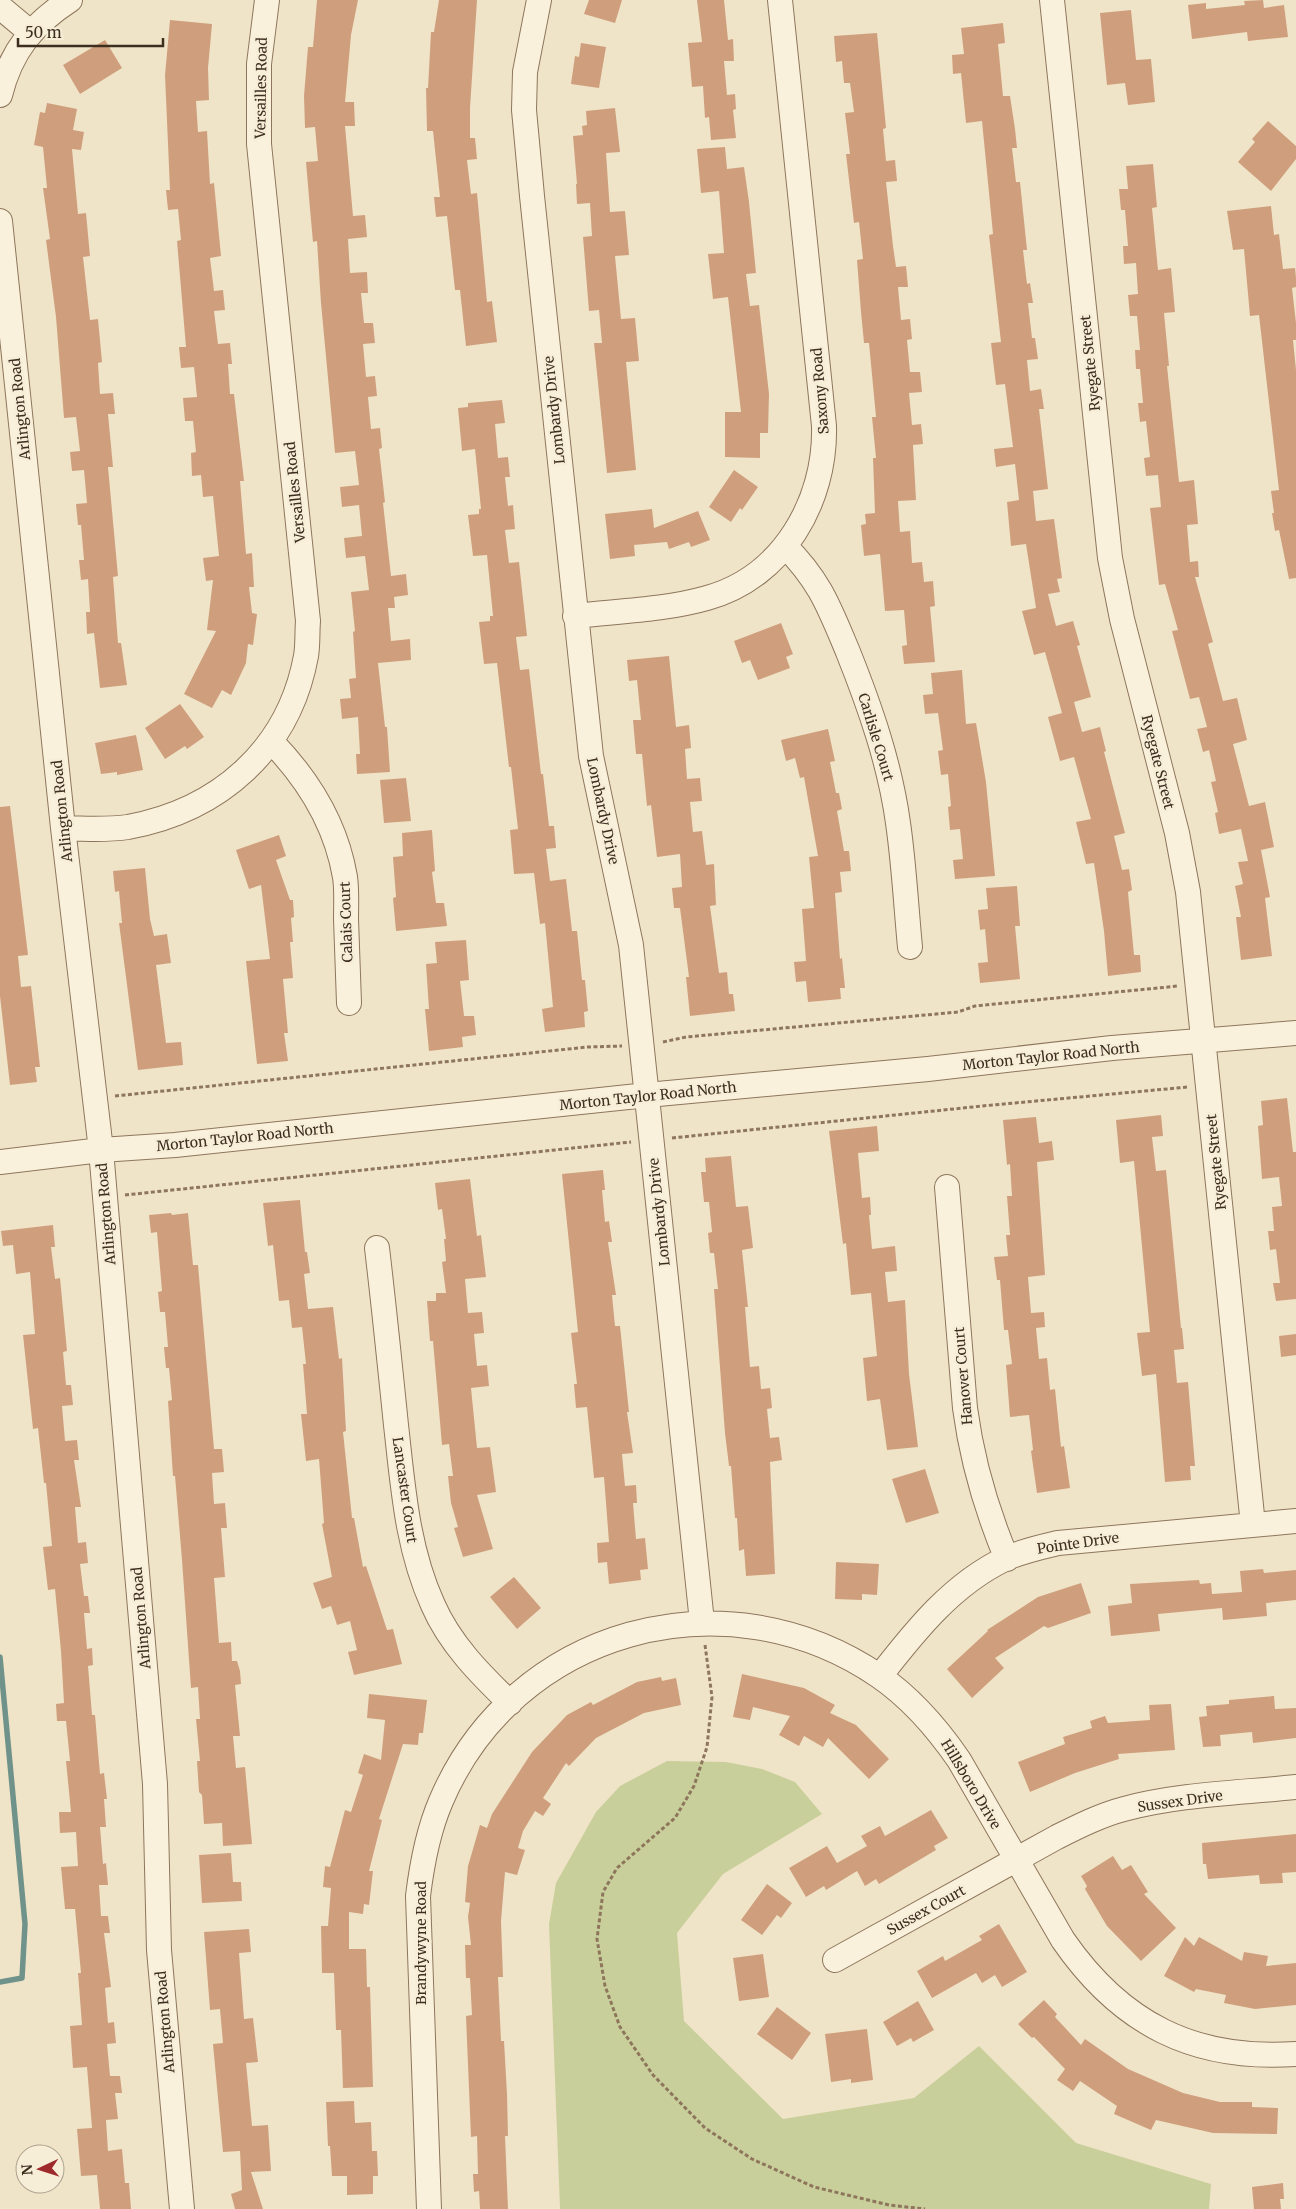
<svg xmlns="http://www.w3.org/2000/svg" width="1296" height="2209" viewBox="0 0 1296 2209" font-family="Merriweather,serif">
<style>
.green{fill:#c9cf9b}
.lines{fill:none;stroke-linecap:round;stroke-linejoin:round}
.stream{stroke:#6f938a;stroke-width:5.5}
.building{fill:#cf9f7d}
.minor-casing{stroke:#8d765c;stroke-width:26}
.path{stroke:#8d765c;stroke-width:3;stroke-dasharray:4 2.5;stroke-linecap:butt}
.minor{stroke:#faf1dc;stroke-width:24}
.labels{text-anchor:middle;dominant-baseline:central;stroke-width:5;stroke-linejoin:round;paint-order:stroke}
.street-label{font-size:14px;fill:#3d2e20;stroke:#f7eed8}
</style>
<rect width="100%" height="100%" fill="#f0e4c8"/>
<path class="green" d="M667,1761l59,1 36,7 33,13 27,32 -99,60 -46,59 7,88 99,98 131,-21 65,-52 97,97 135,41 -2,25h-649l-11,-285 7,-41 40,-71 24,-26z"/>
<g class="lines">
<path class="stream" d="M0,1657l25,267 -3,54 -22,4"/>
</g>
<path class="building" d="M317,0h41l-7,35 -6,67h9l1,24h-10l8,90 12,-1 2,22 -19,2 2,34 17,-1 1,21h-7l3,30h9l2,20 -12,1 3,33 9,-1 2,20 -9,1 3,32 9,-1 2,20 -3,1 6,53 -2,1 8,73 15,-2 2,21 -14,2 1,11h-7l3,33 19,-2 1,21 -33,3 7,64h2l3,45 -33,2 -1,-20h4l-2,-37 -16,2 -2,-20 11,-1 -2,-19 7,-1 -3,-46 2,-1 -4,-39 18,-2 -4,-34 -19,2 -2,-20 18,-2 -3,-31 -17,2 -2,-20 19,-2 -4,-34 -20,2 -14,-150 -4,-62 -4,1 -3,-33 -4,-47 12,-1 -3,-34 -10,1 -1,-32 4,-49h5z
M439,0h38l-7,108v30h5l2,21 -10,1 4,34 6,-1 10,109 5,-1 5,41 -31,4 -6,-56h-5l-8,-74 -11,1 -2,-20h6l-7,-66h-6l-1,-43h2l3,-56h3z
M589,0h33l-7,23 -31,-9z
M697,0h27l4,40 5,-1 1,22h-10l3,34 8,-1 1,15 -3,1 3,28 -25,2 -2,-23 -4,1 -2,-32 -11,1 -4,-44 14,-1z
M1263,0l1,8 20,-3 4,32 -40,4 -1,-9 -55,7 -4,-34 18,-2v6l39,-4 -1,-4z
M1131,10l5,50 15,-1 4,43 -27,3 -3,-22 -18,2 -7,-72z
M170,20l42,4 -4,44 1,32 -13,1 2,31 9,-1 3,53 4,-1 7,73 -11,2 4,33 9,-1 2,20 -11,1 4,33 12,-1 2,21h-4l2,30h4l10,87h-4l6,73 6,-1 2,34h-5l3,26 5,1 -4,31 -5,-1 -2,19 -15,32 -9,-5 -10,18 -28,-14 32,-63 -9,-1 6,-50 -7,1 -3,-23 16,-2 -6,-60 -10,1 -2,-22 -9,1 -1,-23 5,-1 -3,-31h-8l-2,-23 14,-1 -3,-30 -13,1 -2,-21h7l-9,-106 4,-1 -3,-31 -10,1 -2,-20h4l-5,-115z
M1003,23l2,20 -7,1 5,52h7l5,33 2,19h-5l4,34h4l7,68h-4l4,34 3,-1 3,20h-5l4,35h3l3,21 -11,1 3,31 11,-2 3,20h-5l9,80 -15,2 3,30 18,-2 8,59 -5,1 3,13 -12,2 8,32 17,-5 7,24 -3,1 14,51 -17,5 8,30 18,-5 6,24 -2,1 21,81 -11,3 8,34 7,-1 3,21 -4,2 6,63h6l1,17 -33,4 -4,-45 -10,-68 -8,1 -10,-42 15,-3 -17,-62 -14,4 -12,-44 14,-4 -17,-61 -11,3 -12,-44 14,-3 -10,-64 -15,2 -4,-44 12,-2 -4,-36 -19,3 -2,-18 19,-2 -8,-63 -9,1 -5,-42 10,-1 -12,-107 4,-1 -11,-113 -16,2 -5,-50 -8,1 -1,-19 12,-1 -3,-26z
M877,33l9,95 -3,1 3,32 9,-1 2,21 -11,1 7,64 3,21 10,-1 2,21h-10l3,33 9,-1 2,20 -5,1 3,32h10l2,20 -13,1 3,32 9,-1 2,20 -10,1 3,55 -18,1 2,31 10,-1 2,32 10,-1 2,20 9,-1 2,25 -5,1 5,55 -31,2 -2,-18 5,-1 -3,-35 -19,1 -5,-57 -16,2 -3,-31 5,-1 -1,-10 10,-1 -2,-55h3l-4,-41h4l-7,-74h-5l-3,-31 -4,-52 6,-1 -4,-37 -5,1 -8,-69h4l-5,-41 9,-1 -4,-29h-6l-2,-22 -6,1 -2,-26z
M105,40l17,28 -42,26 -17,-29z
M581,43l25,4 -7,41 -28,-4 4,-28 4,1z
M47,103l30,6 -4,21 11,2 -3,18 -9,-1 6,65 8,-1 4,43 -7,1 7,63 8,-1 4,43 -4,1 2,31 13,-1 2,21h-7l5,53h-5l10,109 -5,1 5,66h3l6,42 -27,3 -6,-55 -7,1 -1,-22h4l-2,-33 -7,1 -2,-20h5l-3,-35h-3l-2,-21 11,-1 -3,-33 -12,1 -2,-19 10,-1 -4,-34 -12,1 -8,-101 -10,-77 4,-1 -7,-51h4l-4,-41 -9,-2 6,-33 5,1z
M615,108l5,44 -14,1 4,59 15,-1 4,44 -14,1 6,63 14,-1 4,43 -13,1 10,108 -29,3 -13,-130h8l-3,-33 -10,1 -6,-74 9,-1 -2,-33 -13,1 -1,-20h1l-4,-48 10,-1 -1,-9 5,-1 -1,-14z
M1268,121l28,25v13l-25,32 -33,-29 17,-20 -3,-3z
M725,147l2,22 17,-2 5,35 7,71 -10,1 4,32 9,-1 10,89 -1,39h-8v25l-35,-1v-45h16l-13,-115 -15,2 -5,-45 16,-1 -5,-62 -18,2 -4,-44z
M1153,164l4,43 -5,1 6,62 13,-2 4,44 -11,1 5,53h-2l12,116 15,-2 4,44 -11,1 3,37 8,-1 1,16h-4l18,65 -5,2 15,57 14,-3 10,42 -14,4 16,62 16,-4 9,45 -13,3 9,47 -5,1 7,58 -31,4 -5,-43h5l-6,-31 8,-2 -5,-22 10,-1 -7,-32 -22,5 -4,-21 3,-1 -7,-30 5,-1 -7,-31 -6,2 -6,-23 10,-2 -8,-30 -9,2 -18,-68 6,-1 -13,-46 -6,1 -9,-77 11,-1 -3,-32 -12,1 -2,-18 6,-1 -4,-36 -6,1 -2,-19h5l-3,-34h-4l-1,-19h5l-3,-34h-7l-2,-21 10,-1 -2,-31 -12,1 -1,-18h5l-3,-36h-4l-2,-21h9l-2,-23z
M1271,206l3,29 5,-1 4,35 12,-1 1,10v9l-4,1 4,35v17h-3l3,30v208l-7,1 -10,-49 -4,1 -3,-18h2l-3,-22 8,-1 -20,-175 -9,1 -6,-67 -11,1 -6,-39z
M502,400l3,23 -10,1 3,34 10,-1 2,20h-5l3,29 5,-1 2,24 -10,1 4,33 10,-1 8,74 -11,1 4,33 9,-1 12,105h2l6,52h5l2,22 -10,1 4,32 16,-2 6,52h5l5,49h3l3,31 -4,1 1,15 -40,5 -3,-23 11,-2 -8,-84 -5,1 -6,-51 -20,1 -4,-44 8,-1 -7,-62h-2l-12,-104 -13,1 -5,-42 11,-1v-5h3l-6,-61 -14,1 -5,-41 11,-1v-5h2l-6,-60 -13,2 -4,-43 10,-1v-4z
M734,470l24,17 -16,23 -2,-2 -9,14 -22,-15z
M652,509l2,19 44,-17 12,29 -19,7 -2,-5 -20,7 -2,-7 -33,3 1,11 -25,3 -5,-45z
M781,623l12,31 -7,3 4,11 -32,12 -8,-20 -8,3 -8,-22z
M669,656l7,71 13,-2 2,23 -6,1 2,30 13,-1 2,23 -12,1 3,30 9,-1 4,34 8,-1 2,41 -6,1 9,67 8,-1 2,22h4l2,17 -45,5 -4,-39h3l-9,-69h-6l-2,-20 10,-1 -2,-33 -23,3 -6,-52 -4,1 -5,-52h-6l-3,-34h8l-4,-40 -8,1 -2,-21z
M962,670l4,54 10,-1 10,59 9,94 -40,3 -2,-19 10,-1 -3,-30 -10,1 -2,-23 3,-1 -3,-32 -7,1 -3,-24 5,-1 -5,-37 -13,1 -2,-19 10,-1 -2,-21z
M180,704l24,33 -17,12 -2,-3 -20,13 -20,-31z
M828,729l7,32 -5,1 6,31h3l3,16 -5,2 7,40h5l2,20 -11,1 2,20 -7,1 5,66 2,-1 3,30h-5l1,11 -33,3 -2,-21 -10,1 -2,-20 12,-1 -4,-52 12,-1 -5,-51 9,-1 -14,-79 -4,1 -5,-20 -9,3 -5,-21z
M136,735l7,35 -26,5v-3l-16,2 -6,-31z
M406,778l5,43 -27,2 -4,-43z
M10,806l18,149 -10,1 3,31 10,-1 9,81h-5l2,15 -27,3 -10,-89v-189z
M432,830l3,41 -3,1 4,31h8l3,23 -51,5 -3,-33 3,-1 -3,-40 10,-1 -1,-23z
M279,835l7,21 -10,4 14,40h3l1,17 -3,1 2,24h-3l3,36 -10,1 5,54h-4l4,28 -31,3 -11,-103 24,-2 -9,-74 -12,4 -13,-39z
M145,868l5,51 4,17 13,-2 4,29 -15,2 10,78 15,-1 2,23 -45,5 -19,-147h3l-3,-32 -4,1 -2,-21z
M1017,886l3,40h-5l5,53 -40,4 -2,-20 10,-1 -3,-33 -5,1 -2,-20 10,-1 -2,-21z
M466,940l3,40 -9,1 4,35h10l2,19 -14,2 1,10 -34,4 -4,-42h4l-3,-45 11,-1 -2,-21z
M1287,1098l6,54h3v147l-20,2 -3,-18h7l-4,-34 -6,1 -2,-19h6l-2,-24 10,-1 -3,-29 -17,2 -4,-53 5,-1 -2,-24z
M1161,1115l2,21 -11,1 4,34 10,-1 15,158h1l2,21 -10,1 3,33 11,-1 7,84h-5l1,14 -26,2 -9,-108 -14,2 -5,-43 13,-1 -16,-171 -14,2 -4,-43z
M1036,1117l3,26 13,-2 2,19 -17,2 8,113 -17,2 3,36 13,-1 1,15 -9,1 3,31 8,-1 3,32 5,-1 6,58 3,-1 6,42 -33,5 -6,-42 2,-1 -4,-35 -19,2 -4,-52 6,-1 -4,-34h-4l-4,-50h-3l-3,-23 14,-1 -2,-21h4l-3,-39h5l-2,-32 -3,1 -4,-45z
M877,1126l2,25 -21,2 4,45 8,-1 1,18h-2l3,34 23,-3 2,25 -12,1 3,30 17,-2 4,74 9,73 -31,3 -7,-51 -13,2 -4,-43 14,-2 -6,-63 -20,2 -5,-52 -3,1 -14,-113z
M731,1156l5,51 12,-1 5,42 -11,2 6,57h-3l5,60 9,-1 2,23 9,-1 2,20 -5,1 3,29 9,-1 3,23 -12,2 5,112 -29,2 -2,-27 -5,2 -2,-33h-2l-4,-52h-2l-4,-33 -11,-144h4l-4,-36h-4l-2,-20 4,-1 -3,-30h-5l-3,-30h5l-1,-14z
M603,1170l2,20h-3l3,32 4,-1 3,21h-4l8,53h-4l3,31h5l9,86h-2l6,41 -11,1 3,32 11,-1 1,18h-4l3,36 9,-1 3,31 -8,1 1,10 -32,4 -2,-22 -9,1 -1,-20 12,-1 -5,-65 -10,1 -7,-71 -11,1 -2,-24h3l-6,-51 7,-1 -16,-158z
M470,1179l7,57 4,-1 5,42 -21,2 3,34 14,-1 2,21 -10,1 3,32 10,-1 2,21 -18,2 6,60 13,-1 6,45 -19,3 16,54 -30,8 -9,-29 4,-1 -7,-24 -3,-27h5l-4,-32 -7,1 -9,-104h-3l-3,-40h9v-8h10l-4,-31 4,-1 -2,-22h2l-4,-30 -4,1 -3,-27z
M300,1200l5,52h2l3,21 -6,1 4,35 25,-2 6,52 3,-1 4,73 -3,1 9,86h2l9,49 3,-1 21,64 6,-1 9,35 -48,11 -6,-23 9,-2 -7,-29 -13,4 -6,-19 -9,3 -9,-26 19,-6 -10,-53 2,-1 -5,-64 -13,2 -5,-47h6l-4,-50h3l-4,-37 -10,1 -3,-28 -10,1 -6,-56 -5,1 -5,-43z
M171,1213l1,2 16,-2 5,52h5l16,184h8l2,23 -12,1 2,31 11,-1 2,25h-6l4,49 -11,1 5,65 12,-1 1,19h5l3,10 1,13 -6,1 5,51h-7l3,32 9,-1 7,77 -29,2 -1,-23 -18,1 -2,-29 -3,-3 -2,-31h3l-4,-42h4l-2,-32 -7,1 -9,-128 -7,-84h-2l-5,-75 4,-1 -3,-32h-3l-2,-21h4l-3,-35h-5l-2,-20 4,-1 -5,-59 -6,1 -2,-18z
M53,1225l2,22h-4l4,32 5,-1 7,73 -4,1 3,33h5l2,20 -11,1 3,35 12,-1 2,20h-5l7,47h-6l3,36 8,-1 2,21 -8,1 4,32h4l2,17h-6l3,36 5,-1 1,17 -5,1 4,49h3l5,59 4,-1 3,26h-3l2,28h-6l3,37 3,-1 2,22h-9l2,31h7l2,17h-6l7,54 -6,1 3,35 6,-1 2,21 -9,1 3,32h10l2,17h-7l3,26 -12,1 2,31 14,-2 3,34h4l2,26h-31l-3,-34 -16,1 -4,-47 15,-1 -5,-61 -14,1 -3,-42 12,-1 -4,-52h3l-6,-64h-10l-4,-42 17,-1 -2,-34 -16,1 -1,-21h12l-5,-51h4l-4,-40h-9l-1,-17 8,-1 -3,-52 -6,-62 -7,1 -5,-43 9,-1 -6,-63h-2l-6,-55 -5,1 -10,-94 12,-1 -5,-62 -14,2 -3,-29 -10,1 -2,-15z
M1296,1334v21l-15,2 -2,-21z
M925,1469l14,44 -33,10 -14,-44z
M836,1562l43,2 -2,31 -15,-1v6l-27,-1z
M1263,1569l1,4 32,-3v30l-30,3 1,13 -44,4 -1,-12 -64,6 2,17 -49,5 -3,-30 24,-3 -2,-19 69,-4 1,4 11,-1 1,11 30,-2 -2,-21z
M514,1577l27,31 -24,21 -27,-32z
M1081,1583l10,30 -43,15 -4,-2 -49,32 9,10 -32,30 -25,-29 41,-38 -1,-1 51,-33z
M742,1674l62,14 31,17 -5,8 26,12 33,34 -20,20 -41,-41 -5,9 -19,-11 -5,10 -20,-11 11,-19 -37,-9 -3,13 -17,-3z
M661,1677l1,4 14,-3 5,27 -37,8 -48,25 -27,28 -3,-3 -23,35 8,6 -8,12 -8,-5 -12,20 -5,17 7,2 -8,25 -12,-3 -4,49 2,56h-5l3,64h3l3,53 1,42h-3l3,73h-28l-1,-18 -5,1 -1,-18h5l-1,-38 -6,1 -5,-121 6,-1 -2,-37h-4l-1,-33h6l-3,-28 2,-14 -5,-1 3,-36 12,-41 7,3 5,-14 40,-62 35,-37 24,-13 2,3 44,-23z
M369,1694l58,6 -4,33h-4l-1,12 -15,-1 -24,75 3,1 -13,51h4l-4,34 -5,-1 -1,10 -14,-2v37h17l1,38h3l3,100 -30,1 -2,-58h-5l-2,-57h-12l-1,-47h7l3,-38 -8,-1 2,-21 5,1 15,-57 6,2 12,-37 -5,-2 6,-19 17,6 4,-40 -18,-2z
M1274,1696l1,13 21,-1v30l-43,5 -1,-11 -32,3 1,11 -18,1 -4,-30 8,-1 -1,-10 23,-2v-4z
M1171,1704l4,46 -57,4 1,5 -44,14 -45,19 -12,-30 47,-18 -2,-7 29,-9 -2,-7 15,-5 3,7 42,-3 -1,-15z
M931,1810l17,28 -14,8 2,4 -57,34 -3,-5 -11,7 -8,-15 -31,19 -2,-4 -18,11 -17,-29 38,-22 10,17 30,-17 -6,-10 19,-10 5,10z
M1296,1834v38l-14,1 1,10 -23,1 -1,-9 -51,4 -2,-15h-3l-1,-21z
M231,1853l2,29h8l1,19 -40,2 -3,-48z
M1113,1856l9,14 9,-5 17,27 -4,2 32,34 -35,33 -34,-35 -22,-37 2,-3 -6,-10z
M767,1884l25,19 -11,15 -4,-3 -15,20 -21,-15z
M999,1924l28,48 -25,15 -7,-12 -13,8 -6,-10 -44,25 -15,-27 26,-15 2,5 37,-21 -3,-4z
M249,1929l2,23 -12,1 5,66 9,-1 5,44 -12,1 6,63 16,-1 3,46 -20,1 12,37h-28l-4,-15 11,-4 -2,-39 -17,1 -10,-108 10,-1 -3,-34 -10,1 -6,-78z
M1185,1937l9,9 5,-9 43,24 2,-9 24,4 -2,10 30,-3v42l-41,4 -31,-6 2,-8 -30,-6 -2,3 -30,-16z
M763,1954l6,43 -30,4 -6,-43z
M1044,2000l13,14 -2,3 26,28 4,-6 43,30 55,24 37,9h32v5l26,1 -1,26 -64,-1 -57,-13 -5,10 -37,-16 3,-8 -37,-25 -7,10 -16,-11 8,-11 -31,-32 -2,1 -14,-14z
M918,2001l16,29 -21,12 -2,-4 -14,8 -14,-24z
M777,2007l34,26 -19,27 -35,-26z
M867,2029l6,51 -22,3v-4l-20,3 -6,-48z
M354,2101l1,22 16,-1 1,29h5l1,25h-5v18l-26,1v-19h-15l-2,-30h-2l-2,-44z
M1283,2183l1,16h-4l1,10h-27l-2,-22z"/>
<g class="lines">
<defs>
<path id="minor" d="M539,0l-14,72 -1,38 8,86 59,560 40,189 71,677
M1052,0l58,558 12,61 55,214 11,59 65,633
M0,7l30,25
M0,95c11,-44 33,-71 70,-95
M0,221l63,607 38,322 54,634 4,166 23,259
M785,546c35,35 44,61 63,106 22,55 42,112 50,171 6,41 8,83 12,124
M575,616c43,-5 90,-6 132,-18 76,-21 119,-97 117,-172l-44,-426
M271,741c37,38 65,83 74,136 2,13 1,28 1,42 1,28 2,56 3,84
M63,828c22,1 44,2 65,-1 92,-17 161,-78 178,-171 2,-12 1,-23 2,-35l-49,-477v-80l8,-64
M0,1162l101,-12 74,-5 472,-50 281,-26 184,-21 184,-15
M947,1187l18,221c7,53 21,101 42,151
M377,1248c7,59 13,118 19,177 7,62 11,123 37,180 17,39 47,69 77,98
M880,1676c35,-45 73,-93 127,-118 16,-7 34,-11 51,-15l238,-22
M835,1960l222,-123c22,-11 44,-22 67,-28 56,-15 115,-16 172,-22
M429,2209l-11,-313c4,-33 10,-65 23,-95 73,-172 284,-230 438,-125 32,22 58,52 80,84l104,180c58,84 131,121 233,114"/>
</defs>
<use href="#minor" class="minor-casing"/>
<path class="path" d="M663,1042l23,-5 272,-25 17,-6 203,-20
M115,1096l473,-49 34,-1
M672,1138l310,-32 206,-19
M125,1195l506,-53
M705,1645l7,52 -5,50 -13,39 -19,32 -58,50 -14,24 -6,47 8,47 15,41 33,48 52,53 47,31 62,28 75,18 36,4"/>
<use href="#minor" class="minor"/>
</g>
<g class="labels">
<g class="street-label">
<text transform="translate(261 88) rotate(-89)">Versailles Road</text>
<text transform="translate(1090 363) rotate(-96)">Ryegate Street</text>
<text transform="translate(820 391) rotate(-95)">Saxony Road</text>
<text transform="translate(20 409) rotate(-96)">Arlington Road</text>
<text transform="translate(554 410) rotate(-96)">Lombardy Drive</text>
<text transform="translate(295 492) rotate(-96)">Versailles Road</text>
<text transform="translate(876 737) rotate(73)">Carlisle Court</text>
<text transform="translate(1158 762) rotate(76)">Ryegate Street</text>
<text transform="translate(62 811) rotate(-96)">Arlington Road</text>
<text transform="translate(603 811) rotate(78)">Lombardy Drive</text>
<text transform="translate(346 922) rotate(-92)">Calais Court</text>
<text transform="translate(1051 1056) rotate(-6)">Morton Taylor Road North</text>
<text transform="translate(648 1096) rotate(-6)">Morton Taylor Road North</text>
<text transform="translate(245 1137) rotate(-6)">Morton Taylor Road North</text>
<text transform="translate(1216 1162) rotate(-96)">Ryegate Street</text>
<text transform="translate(659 1212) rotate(-96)">Lombardy Drive</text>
<text transform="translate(106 1214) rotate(-95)">Arlington Road</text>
<text transform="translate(963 1376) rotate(-95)">Hanover Court</text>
<text transform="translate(405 1490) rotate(82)">Lancaster Court</text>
<text transform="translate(1078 1543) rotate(-8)">Pointe Drive</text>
<text transform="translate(141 1618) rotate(-95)">Arlington Road</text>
<text transform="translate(971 1784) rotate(59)">Hillsboro Drive</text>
<text transform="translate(1180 1801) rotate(-8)">Sussex Drive</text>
<text transform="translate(926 1910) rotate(-29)">Sussex Court</text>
<text transform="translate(421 1943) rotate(-90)">Brandywyne Road</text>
<text transform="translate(165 2022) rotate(-95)">Arlington Road</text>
</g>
</g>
<g transform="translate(40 2169) rotate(266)"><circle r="24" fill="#f7eed8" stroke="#ada18e"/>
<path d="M0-4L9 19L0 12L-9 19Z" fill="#9e2a2b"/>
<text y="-8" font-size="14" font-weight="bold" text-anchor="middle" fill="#3d2e20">N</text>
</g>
<path d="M18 38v8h145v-8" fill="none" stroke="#3d2e20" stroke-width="2.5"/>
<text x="25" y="38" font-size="15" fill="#3d2e20" stroke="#f7eed8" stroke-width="4" paint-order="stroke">50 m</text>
</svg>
